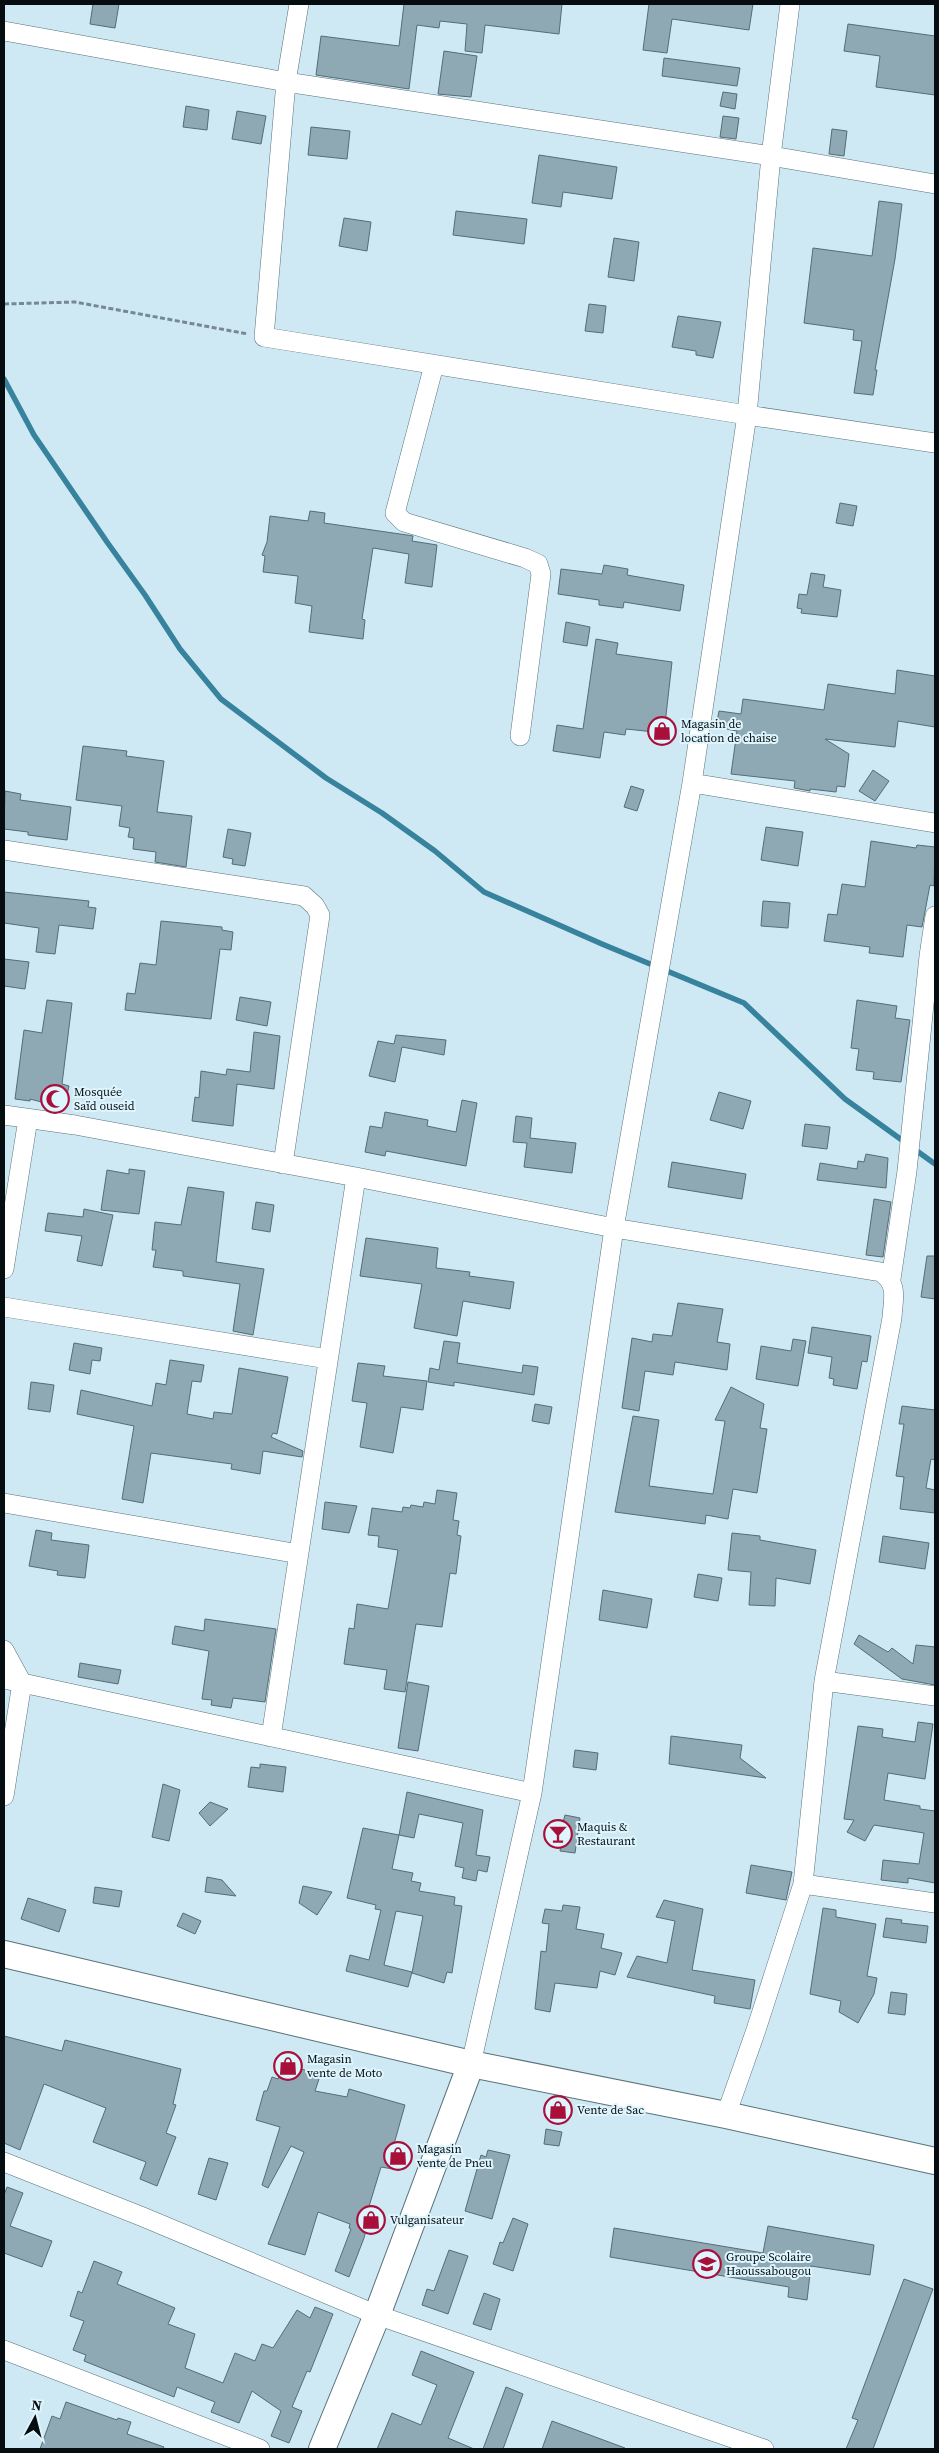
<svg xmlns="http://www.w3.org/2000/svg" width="939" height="2453" viewBox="0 0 939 2453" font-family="'Source Serif 4',serif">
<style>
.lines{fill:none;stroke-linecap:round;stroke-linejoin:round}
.stream{stroke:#37829c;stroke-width:5.5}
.building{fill:#8fa9b4;stroke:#546c76}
.street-casing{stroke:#59727b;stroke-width:20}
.secondary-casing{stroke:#59727b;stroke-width:28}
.path{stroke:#768991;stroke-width:3;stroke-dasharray:5 2.5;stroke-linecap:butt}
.street{stroke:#fff;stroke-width:19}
.secondary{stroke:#fff;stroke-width:26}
.labels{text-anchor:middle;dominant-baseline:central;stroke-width:4;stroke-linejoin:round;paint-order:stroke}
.poi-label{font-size:12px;fill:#050d11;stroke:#dff5fe;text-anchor:start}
</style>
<rect width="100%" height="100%" fill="#cee9f4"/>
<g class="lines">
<path class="stream" d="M4,379l30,56 73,107 38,53 35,54 41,50 105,79 56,35 53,38 49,41 118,52 142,59 101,96 90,65"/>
</g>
<path class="building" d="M93,4h26l-4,24 -25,-4z
M404,4h158l-3,30 -74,-9 -3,28 -17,-2 2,-27 -27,-3 -1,7 -22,-3 -8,64 -93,-14 5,-39 78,10z
M649,4h104l-4,26 -77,-11 -5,34 -24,-3z
M848,24l87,12v59l-59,-8 4,-31 -36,-5z
M444,51l33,5 -6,41 -33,-3z
M664,58l76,10 -3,18 -75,-10z
M723,92l14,2 -2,15 -15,-3z
M186,106l23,4 -2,20 -24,-3z
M237,111l29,5 -5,28 -29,-5z
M723,116l16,2 -3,21 -16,-2z
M311,127l39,4 -3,28 -39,-4z
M832,129l15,2 -3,25 -15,-2z
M539,155l78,12 -5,32 -49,-7 -2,15 -29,-4z
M879,201l23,3 -7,55 -20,111h2l-4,25 -19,-2 8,-52 -9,-1 1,-10 -50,-7 9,-75 59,8z
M456,211l71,8 -3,25 -71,-9z
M344,218l27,4 -4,29 -28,-5z
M614,238l25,4 -5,39 -26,-4z
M589,304l17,2 -3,27 -18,-2z
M678,316l43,6 -8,36 -17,-3v-4l-24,-4z
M840,503l17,3 -4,20 -17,-3z
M310,511l15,2 -1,10 83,12 6,1 -1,5 25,4 -5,42 -27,-4 4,-29 -36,-6 -11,71 3,1 -2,19 -54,-7 3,-26 -17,-3 3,-27 -35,-4 2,-16 -3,-1 5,-13 3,-26 38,5z
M604,565l24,4 -1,6 57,10 -4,26 -56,-9 -1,6 -24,-3v-5l-41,-6 3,-25 41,5z
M811,573l14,2 -2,12 18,3 -4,27 -36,-4 1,-4 -5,-1 2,-14 8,1z
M566,622l24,5 -3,19 -24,-4z
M596,639l22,4 -2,11 56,8 -8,71 -38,-4 -1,6 -21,-3 -4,26 -47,-7 4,-26 26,4z
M897,670l38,6v51l-37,-6 -3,26 -70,-8 24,15 -4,33 -8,-1 -1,6 -26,-3v2l-16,-3 1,-7 -64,-7 6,-43 -21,-4 3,-16 22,3 2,-15 81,11 4,-26 67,10z
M83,746l44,5 -1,5 38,5 -7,51 35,4 -6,51 -31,-5 1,-10 -23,-3 1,-11 -6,-1 2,-9 -11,-2 3,-20 -46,-6z
M873,770l16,11 -14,20 -16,-10z
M631,786l13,4 -7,21 -13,-4z
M5,791l16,3 -1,6 51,7 -4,33 -39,-5v-3l-24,-3z
M766,827l37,5 -5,34 -37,-6z
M228,829l23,4 -6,33 -13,-2 1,-5 -10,-2z
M871,841l45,7 1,-3 18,2 -1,39 -4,-1 -8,42 -15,-2 -4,32 -34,-4 1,-6 -46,-6 4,-27 9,1 5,-31 23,3z
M4,892l85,9 -1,6 8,1 -3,21 -34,-4 -4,29 -19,-2 3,-24 -35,-5z
M763,901l27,2 -2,25 -27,-2z
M161,921l61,6v3l11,2 -2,18 -11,-1 -9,70 -86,-9 2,-17 8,1 5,-31 16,2z
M4,959l25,3 -4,27 -21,-3z
M240,997l31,5 -4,24 -31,-6z
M47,1000l25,3 -10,81 7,2 -5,22 -34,-9v2l-15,-2 9,-69 18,3z
M857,1000l40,6 -2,12 15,2 -9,62 -28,-3 1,-7 -18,-2 3,-21 -8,-1z
M254,1032l26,4 -6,53 -37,-5 -4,42 -41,-5 3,-24 4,1 2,-27 25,4 1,-6 23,3z
M396,1035l50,5 -2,15 -42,-8 -7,35 -26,-6 9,-35 16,3z
M719,1092l32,9 -8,28 -33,-9z
M462,1100l15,3 -11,63 -80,-15 -1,5 -20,-4 5,-26 12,2 3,-16 43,8 -1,6 29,6z
M516,1116l16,2 -2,20 46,5 -4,30 -48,-6 3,-24 -14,-1z
M805,1124l25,3 -3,22 -25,-3z
M866,1154l22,4 -2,30 -69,-8 3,-17 37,6 1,-8 6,1z
M672,1162l74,12 -4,25 -74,-12z
M129,1169l16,2 -6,43 -38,-4 6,-40 22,4z
M188,1187l36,5 -8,70 48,7 -11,66 -20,-4 7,-47 -57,-8v-5l-30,-4 3,-17h-4l3,-28 26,3z
M874,1199l17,3 -8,55 -17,-2z
M256,1202l18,3 -4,27 -18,-3z
M84,1209l29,6 -11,51 -25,-5 5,-25 -37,-5 3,-18 35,4z
M366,1238l72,10 -2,20 34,4 -1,4 45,6 -4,27 -47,-8 -6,35 -43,-8 8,-44 -62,-8z
M927,1256h8v43l-14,-2z
M678,1303l45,6 -6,33 13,2 -3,26 -52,-8 -2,13 -28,-4 -6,40 -17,-3 10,-70 20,4 1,-8 19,2z
M812,1327l59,9 -4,26 -5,-1 -5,28 -24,-4 1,-6 -5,-1 3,-21 -24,-4z
M793,1339l13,2 -8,45 -42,-7 5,-33 30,5z
M444,1341l16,2 -3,20 65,10 1,-8 15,2 -4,28 -80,-13v4l-26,-4 2,-14 9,2z
M74,1343l28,5 -2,13 -8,-1 -2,14 -21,-4z
M170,1360l34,5 -3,17 -9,-1 -5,33 26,5 1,-7 18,2 7,-46 49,9 -11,57 -4,-1 -2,4 32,14 -1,6 -39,-6 -3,23 -29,-5 1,-5 -81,-11 -8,50 -21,-4 12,-73 -57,-12 4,-24 71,16 4,-23 10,2z
M358,1363l27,3 -2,10 44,5 -4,29 -22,-3 -8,46 -33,-6 7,-44 -15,-2z
M31,1382l23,3 -4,27 -22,-3z
M731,1387l33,17 -4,24 7,1 -10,64 -24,-4 -5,30 -22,-4 -1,9 -90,-12 18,-96 26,4 -10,66 64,8 12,-73 -10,-1z
M535,1404l17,3 -3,17 -17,-3z
M902,1406l33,4v50l-4,-1 -5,29 9,2v23l-35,-4 4,-32 -8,-1 8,-52h-5z
M437,1490l20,3 -4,27 6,1 -2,14 4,1 -5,38 -6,-1 -8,54 -26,-3 -11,68 -21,-3 3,-19 -43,-6 5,-36 5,1 3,-25 31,5 10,-59 -20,-3 1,-11 -11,-1 4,-27 30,4 1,-5 7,1 1,-3 12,2 1,-5 11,2z
M325,1502l32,4 -8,27 -27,-4z
M36,1530l16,3 -1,7 38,5 -4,33 -28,-3 1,-4 -29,-5z
M732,1533l28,3v4l56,10 -6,34 -34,-6 -1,28 -26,-1 2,-33 -23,-2z
M883,1536l46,7 -4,26 -46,-7z
M698,1574l24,4 -4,23 -24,-4z
M603,1590l49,9 -5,29 -48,-8z
M205,1619l71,10 -11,73 -32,-4 -2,10 -20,-3 1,-5 -10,-1 7,-48 -37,-7 3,-18 29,5z
M859,1635l29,17 4,-4 21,16 3,-19 19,2v38l-33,-6 -48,-35z
M80,1663l41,7 -3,14 -40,-7z
M408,1682l21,4 -11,65 -20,-3z
M918,1722l15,2 -8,55 -37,-6 -4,27 36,6v3l15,2v72l-27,-5v5l-27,-3 2,-20 36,4 5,-31 -50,-8 -9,16 -18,-9 7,-12 -10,-1 14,-93 25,3 -1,8 33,5z
M671,1736l71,9 -2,13 26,20 -97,-14z
M575,1750l23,3 -2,17 -23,-3z
M260,1764l26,3 -3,25 -35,-5 3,-20 9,1z
M163,1784l17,6 -11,51 -17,-4z
M407,1792l76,18 -7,45 14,2 -3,15 -9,-2 -2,11 -14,-3 2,-10 -9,-2 8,-43 -44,-9 -5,24 -15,-3z
M210,1802l18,7 -18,17 -11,-13z
M565,1815l15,3 -5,35 -15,-2 1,-6 -9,-1 2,-15 7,1z
M363,1828l36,7 -7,34 21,4 -2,8 10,2 -2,8 36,6 -1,8 8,1 -10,67 -5,-1 -3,11 -32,-10 11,-57 -27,-5 -12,54 28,7 -4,15 -62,-16 4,-16 19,5 12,-50 -6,-1 1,-4 -29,-7z
M751,1865l41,7 -6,28 -40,-7z
M207,1877l15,3 14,16 -31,-4z
M303,1886l29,6 -15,23 -18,-12z
M95,1887l27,4 -3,16 -26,-4z
M28,1898l38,12 -7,22 -38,-13z
M664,1900l39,9 -11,61 63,10 -5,29 -36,-6 1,-7 -88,-19 10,-21 30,7 8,-42 -19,-4z
M563,1905l17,2 -4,22 28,5 -3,14 21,5 -7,22 -15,-4 -3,17 -42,-5 -5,29 -15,-3 6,-58 5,1 3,-28 -7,-1 3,-14 17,2z
M823,1908l13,2v7l40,7 -9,52 10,2 -3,16 -16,29 -19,-11 2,-11 -31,-7z
M183,1913l18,8 -6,13 -18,-8z
M886,1918l16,2 -1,3 27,3 -2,17 -43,-6z
M891,1992l16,2 -2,21 -17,-2z
M4,2036l58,15 3,-11 116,29 -8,35 3,1 -10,28 10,4 -19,49 -17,-7 6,-17 -53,-20 13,-34 -62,-24 -24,66 -16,-7z
M284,2062l36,14 -5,15 32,6 2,-8 56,16 -11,39 10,2 -5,24 -18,-3 -14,46 3,1 -6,24 -15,39 -14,-6 16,-42 -2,-1 1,-4 -32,-12 -13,43 -37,-11 36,-92 -13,-6 -23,42 -6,-3 18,-58 -24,-7 8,-29h3l5,-14 6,2z
M546,2129l16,3 -3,14 -15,-2z
M488,2150l22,5 -18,64 -27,-8 16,-56 5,2z
M209,2158l19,5 -12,37 -18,-6z
M7,2187l16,6 -13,33 42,15 -10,26 -38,-14v-58z
M513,2218l15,6 -15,47 -20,-7 7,-22 3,1z
M768,2226l106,19 -4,30 -59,-9 -4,34 -19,-3 1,-10 -179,-30 4,-29 149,25z
M449,2250l19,6 -20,58 -26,-9 5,-16 7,2z
M94,2261l28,11 -5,12 58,24 -7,16 27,10 -10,34 38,15 12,-30 20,8 7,-17 11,4 24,-38 13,8 5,-11 18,7 -23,58 -3,-1 -15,36 10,4 -13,32 -18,-7 10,-25 -29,-20 -13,32 -28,-11 4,-10 -38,-15 -3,10 -90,-36 2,-6 -13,-5 11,-29 -14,-5 8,-25 4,2z
M904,2279l29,10 -60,160h-27l12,-29 -6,-2z
M484,2293l16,6 -9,31 -18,-6z
M421,2351l53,21 -26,66 26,11h-97l15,-36 29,12 16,-40 -25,-10z
M506,2387l17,7 -20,55h-20z
M66,2402l51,18 1,-2 13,4 -4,12 37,13 -1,2h-123l12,-33 8,3z
M552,2421l73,27v1h-83z"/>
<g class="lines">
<defs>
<path id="street" d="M299,4l-13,78 -22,255 483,78 188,28
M4,31l282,51 485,74 164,28
M434,365l-39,148 9,9 121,36 13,6 3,10 -21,162
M692,783l243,40
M4,850l300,46 11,10 5,9 -37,249
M4,1115l71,10 281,52 258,51 267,44c18,13 12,26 11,46l-68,363 -21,203 -47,146 -30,85
M4,1269l24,-150
M891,1279l16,-108 22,-215 6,-40
M4,1307l324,52
M4,1503l295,51
M4,1650l18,33 -18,113
M4,1679l528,114
M824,1681l111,15
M271,1737l85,-560
M803,1884l132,19
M471,2064l61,-271 82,-565 78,-445 55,-368 24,-259 19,-152
M4,2162l139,55 234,98 387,134
M4,2350l256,99"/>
<path id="secondary" d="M4,1954l467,110 255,51 209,46
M322,2449l55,-134 94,-251"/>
</defs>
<use href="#street" class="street-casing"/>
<use href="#secondary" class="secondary-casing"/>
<path class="path" d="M4,304l71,-2 173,32"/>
<use href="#street" class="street"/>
<use href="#secondary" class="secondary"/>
</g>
<defs>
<symbol id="shop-ring" viewBox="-11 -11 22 22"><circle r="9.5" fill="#dff5fe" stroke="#a8103a" stroke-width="1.5"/><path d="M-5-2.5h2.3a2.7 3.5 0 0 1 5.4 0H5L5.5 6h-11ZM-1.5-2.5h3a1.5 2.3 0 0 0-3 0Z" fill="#a8103a"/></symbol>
<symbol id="mosque-ring" viewBox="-11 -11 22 22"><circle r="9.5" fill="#dff5fe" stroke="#a8103a" stroke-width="1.5"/><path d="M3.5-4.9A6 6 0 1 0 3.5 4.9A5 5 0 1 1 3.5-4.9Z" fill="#a8103a"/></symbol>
<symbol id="bar-ring" viewBox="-11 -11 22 22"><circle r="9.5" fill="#dff5fe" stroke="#a8103a" stroke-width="1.5"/><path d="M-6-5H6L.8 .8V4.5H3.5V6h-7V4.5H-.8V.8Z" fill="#a8103a"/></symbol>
<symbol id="school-ring" viewBox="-11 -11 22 22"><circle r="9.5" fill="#dff5fe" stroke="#a8103a" stroke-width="1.5"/><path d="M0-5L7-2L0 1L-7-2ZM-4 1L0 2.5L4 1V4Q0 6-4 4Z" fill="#a8103a"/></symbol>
</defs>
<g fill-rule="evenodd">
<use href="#shop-ring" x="646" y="715" width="32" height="32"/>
<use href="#mosque-ring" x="39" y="1083" width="32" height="32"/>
<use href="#bar-ring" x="542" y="1818" width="32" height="32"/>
<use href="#shop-ring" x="272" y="2050" width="32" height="32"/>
<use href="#shop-ring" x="542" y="2094" width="32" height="32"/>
<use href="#shop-ring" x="382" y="2140" width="32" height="32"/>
<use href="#shop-ring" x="355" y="2204" width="32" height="32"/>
<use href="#school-ring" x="691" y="2248" width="32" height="32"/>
</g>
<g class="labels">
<g class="poi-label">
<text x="681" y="724">Magasin de<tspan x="681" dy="14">location de chaise</tspan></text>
<text x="74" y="1092">Mosquée<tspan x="74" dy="14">Saïd ouseid</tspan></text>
<text x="577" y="1827">Maquis &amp;<tspan x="577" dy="14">Restaurant</tspan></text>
<text x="307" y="2059">Magasin<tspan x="307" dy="14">vente de Moto</tspan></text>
<text x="577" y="2110">Vente de Sac</text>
<text x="417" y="2149">Magasin<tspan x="417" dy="14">vente de Pneu</tspan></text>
<text x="390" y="2220">Vulganisateur</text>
<text x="726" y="2257">Groupe Scolaire<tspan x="726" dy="14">Haoussabougou</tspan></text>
</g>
</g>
<rect width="939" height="2453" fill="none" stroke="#050d11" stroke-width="10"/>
<g transform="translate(35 2418) rotate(7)" stroke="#dff5fe" stroke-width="4" paint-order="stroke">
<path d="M0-4L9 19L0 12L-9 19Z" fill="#050d11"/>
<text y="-8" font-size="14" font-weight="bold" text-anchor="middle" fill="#050d11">N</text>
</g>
</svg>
